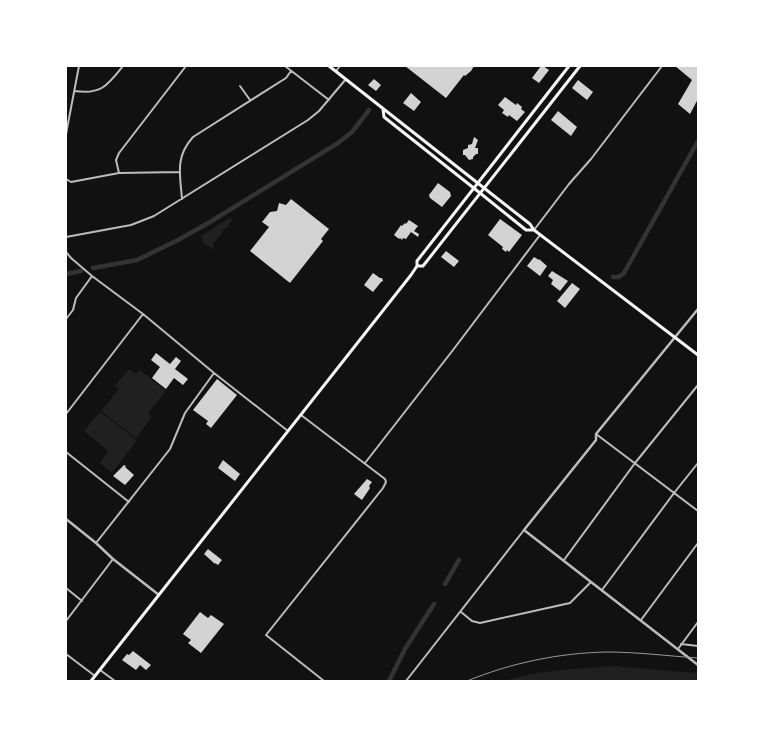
<svg xmlns="http://www.w3.org/2000/svg" width="764" height="747" viewBox="0 0 764 747" font-family="Figtree,sans-serif">
<style>
.green{fill:#202020}
.lines{fill:none;stroke-linecap:round;stroke-linejoin:round}
.canal{stroke:#333;stroke-width:4.5}
.building{fill:#d3d3d3}
.minor{stroke:#bcbcbc;stroke-width:2}
.tertiary{stroke:#bcbcbc;stroke-width:2.5}
.secondary{stroke:#f5f5f5;stroke-width:3}
.primary{stroke:#f5f5f5;stroke-width:3}
.rail{stroke:#9a9a9a;stroke-width:1}
</style>
<rect width="100%" height="100%" fill="#111"/>
<path class="green" d="M231,217l1,3 -4,7 -5,3 -2,5 -8,8 1,9 -3,-5 -8,-4 -2,-7z
M129,369l7,5 4,-4 26,21 -18,22 4,4 -16,21 -35,-27 18,-22 -4,-3z
M100,412l37,28 -25,33 -12,-10 8,-12 -24,-20z
M612,666l84,7 2,1v7h-194c35,-11 72,-12 108,-15z"/>
<g class="lines">
<path class="canal" d="M93,268l44,-8 41,-20 32,-18 128,-79 14,-11 17,-22
M66,274l15,-3
M613,277h6l5,-4 74,-132
M445,584l14,-24
M389,681l16,-32 29,-45"/>
</g>
<path class="building" d="M405,66h69l-3,5 -6,5 -1,-1 -18,23z
M541,66h2l6,4 -10,13 -7,-5z
M675,66h20l3,2 -1,6 1,1v24l-8,15 -12,-10 14,-24z
M374,79l7,6 -5,6 -8,-6z
M578,80l15,12 -6,8 -15,-12z
M411,93l10,9 -7,9 -11,-8z
M505,97l11,8 1,-2 5,4 -1,2 4,3 -8,9 -8,-6 -1,2 -6,-4 2,-3 -6,-5z
M558,111l19,16 -6,9 -20,-16z
M474,137l4,3 -3,8h3v6h-2l-3,3v2l-4,1 -4,-5h-2v-5l5,-2v-3l4,-1z
M438,183l12,9 1,4 -9,11 -12,-9 -1,-3z
M291,199l38,30 -8,10 2,2 -33,42 -40,-32 19,-24 -7,-5 8,-10 7,-1 2,-8 7,2z
M500,219l22,16 -13,17 -2,-2 -1,2 -4,-3 1,-2 -15,-12z
M409,220l9,6 -4,5 5,3 -1,3 -7,-5 -5,7 -3,-1 -1,2 -2,-2 -1,1 -5,-4 7,-10 1,1 3,-3 1,1z
M446,251l13,10 -5,6 -13,-10z
M534,257l5,3v-1l8,7 -7,10 -13,-10z
M552,271l16,10 -8,10 -9,-7 2,-4 -5,-4z
M373,273l7,5h2l1,3 -2,1 -8,10 -9,-7z
M572,283l8,6 -15,19 -8,-7z
M156,353l14,11 6,-7 5,4 -6,8 13,10 -5,6 -9,-7 -8,11 -14,-11 8,-11 -9,-7z
M217,379l20,16 -26,33 -5,-4 2,-3 -15,-11z
M223,460l17,14 -5,7 -17,-13z
M124,465l2,1 -1,1 9,8 -9,10 -12,-9z
M367,479l5,3 -3,4 1,2 -8,12 -8,-6z
M208,549l14,11 -4,5 -3,-2v1l-11,-10z
M200,612l8,6 3,-3 13,9 -23,29 -13,-10 3,-3 -8,-6z
M133,651l18,14 -5,5 -6,-5 -4,5 -14,-10 5,-6 2,1z"/>
<g class="lines">
<path class="minor" d="M285,66l44,34
M336,71l4,-5
M240,86l10,14
M75,91c26,4 33,-6 48,-25
M66,134l13,-68
M119,173l-3,-13 3,-7 67,-87
M66,179l5,3 48,-9 60,-1
M182,199c-2,-25 -7,-42 11,-62l93,-59 5,-7
M534,230l35,-46 22,-25 71,-93
M66,237l65,-12 23,-9 154,-96 11,-9 27,-32
M66,252l5,6 21,18 51,38 71,59 74,58
M66,319l7,-9 3,-12 16,-22
M66,414l77,-100
M301,415l84,64 1,3 -3,6 -117,147 58,46
M596,434l102,77
M66,452l63,50
M365,463l88,-113 87,-115
M96,543l74,-94 15,-36 29,-40
M564,560l71,-97 63,-78
M66,588l16,13
M602,590l72,-97 24,-30
M461,612l11,9 8,2 90,-20 21,-21
M641,620l57,-77
M66,621l47,-62
M681,644l17,2
M678,649l20,-27
M66,654l29,22
M100,670l15,11
M406,681l118,-151"/>
<path class="tertiary" d="M698,309l-102,125v6l-72,90 174,135
M66,519l30,24 17,16 46,36"/>
<path class="secondary" d="M484,188l46,36 4,6 164,125
M480,193l46,37h8"/>
<path class="primary" d="M329,66l155,122
M383,109l1,8 96,76
M417,266h6l157,-200
M91,681l320,-406 6,-9v-5l152,-195"/>
<path class="rail" d="M467,681c44,-18 91,-28 140,-29 30,0 61,4 91,6"/>
</g>
<rect width="764" height="747" fill="none" stroke="#ffffff" stroke-width="134"/>
</svg>
